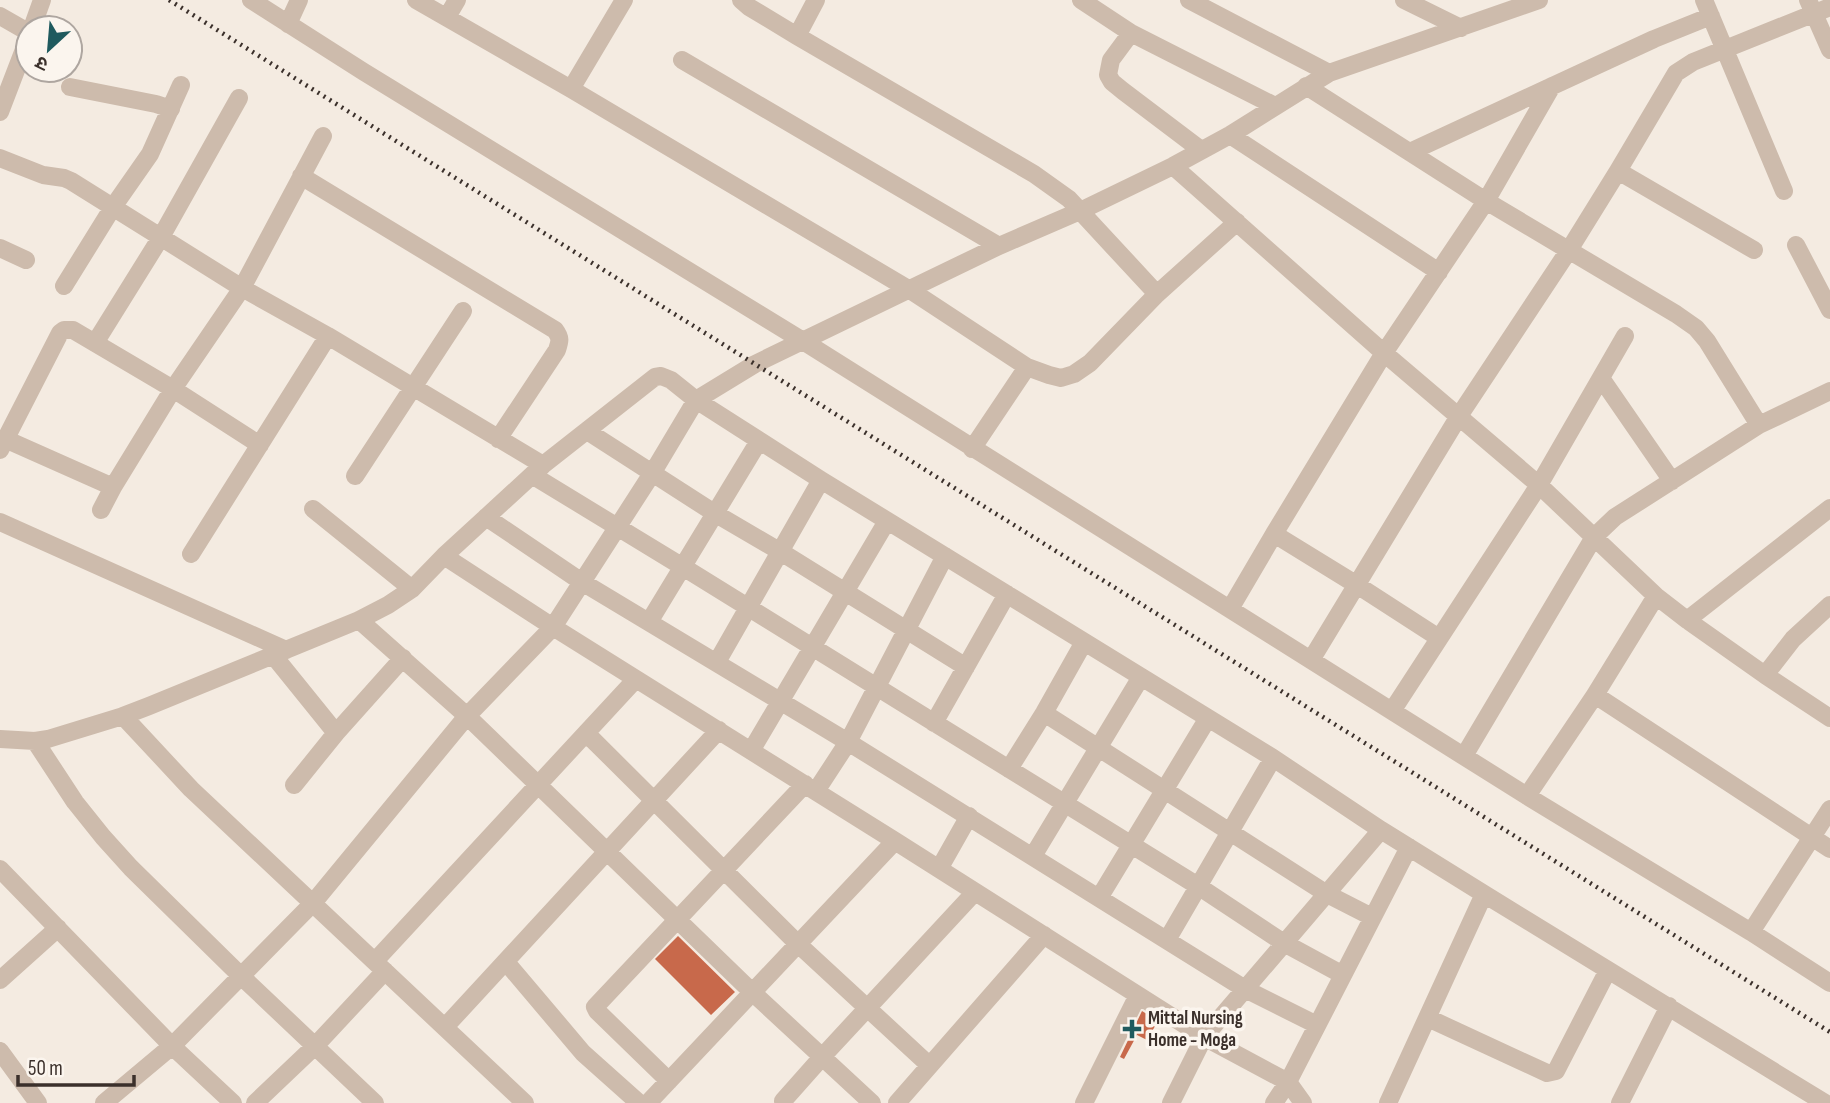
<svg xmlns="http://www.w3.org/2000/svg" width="1830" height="1103" viewBox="0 0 1830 1103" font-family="'Sofia Sans Condensed','Noto Sans Devanagari',sans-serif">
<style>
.building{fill:#c8694b}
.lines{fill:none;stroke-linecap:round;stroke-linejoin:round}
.minor{stroke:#cdbbac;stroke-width:18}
.rail{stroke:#3b302b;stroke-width:4.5;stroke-dasharray:2 5;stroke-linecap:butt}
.poi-dot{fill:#1f5a5e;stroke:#fbf5ee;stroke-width:2.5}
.labels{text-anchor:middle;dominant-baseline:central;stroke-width:7;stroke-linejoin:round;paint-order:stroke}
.poi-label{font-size:19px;font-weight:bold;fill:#3b302b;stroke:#fbf5ee;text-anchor:start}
</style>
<rect width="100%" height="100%" fill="#f4ebe1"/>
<path class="building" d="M678,936l57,56 -24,23 -56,-56z
M1142,1011l16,10 -11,19 -10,-5 -13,24 -4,-2z"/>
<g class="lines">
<path class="minor" d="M251,0l113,72 439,269 724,455 224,136 79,51
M416,0l155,89 339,201 117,77 22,8 12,3 13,-4 16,-11 67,-69 80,-72
M741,0l8,7 48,29 237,138 35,25 88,95
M1081,0l50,33 144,73
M1189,0l140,73
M1404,0l57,28
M1704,0l80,191
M1808,0l22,50
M0,16l28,16
M447,17l10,-17
M288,24l11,-24
M32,28l10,-28
M1131,33l-20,27 -3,15 4,7 11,9 78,59
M797,36l19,-36
M682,60l317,186
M1306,86l180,115 190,113 20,14 11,13 52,84 71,-34
M70,87l86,17 15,5
M571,89l53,-89
M0,112l28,-73
M1230,135l209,137
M1410,152l244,-113 57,-23
M0,158l43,17 21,3 7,3 171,107 86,48
M1173,166l211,187 155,132 117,111 31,24 78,55 65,43
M1618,171l136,79
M301,176l254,154c6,8 5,11 2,20l-59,89
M1796,245l34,65
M0,248l26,12
M64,286l49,-79 37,-53 31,-69
M95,343l66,-106 78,-139
M1601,378l71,103
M587,431l129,83 65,38 185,115
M5,439l108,48
M972,449l55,-82
M0,450l60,-117 4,-3h9l100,59 87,56
M532,475l151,92 515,319 86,57 59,32
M355,476l108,-165
M313,509l99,80
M101,510l12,-23 60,-98 69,-101 81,-152
M486,517l96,65 266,160 397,247 72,36
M0,522l286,128
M1274,534l110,-181 102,-152 66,-115
M191,554l137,-218 215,129
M444,556l109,71 342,214 309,196 84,45 15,21
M1230,609l44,-75 83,51 82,53
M359,620l108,96 285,276 120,111
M1687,620l143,-112
M649,622l110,-181
M273,655l63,78
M1311,660l148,-244 110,-166 49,-79 58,-98 17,-11 137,-55
M717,662l104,-182
M1765,675l28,-36 37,-34
M1595,695l61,-99
M1392,711l147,-226 86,-149
M1044,713l283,181 45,23
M123,716l68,73 334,314
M934,723l73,-129
M586,733l212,211 131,121
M0,739l35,2 13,-2 75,-23 26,-10 210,-86 29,-15 24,-16 32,-33 99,-91 112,-88 6,-1 10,4 25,20 125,80 452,278 108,72 103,64 341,209
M35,741l40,61 28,35 28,31 110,108 134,127
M751,751l136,-230
M1464,756l130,-219 21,-20 144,-92
M1009,769l35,-56 40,-71
M294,785l42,-52 67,-75
M816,791l32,-49 97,-186
M1527,796l68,-101 235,154
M1033,856l108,-179
M0,869l172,177 61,57
M939,869l30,-53
M1099,898l109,-180
M1751,932l79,-123
M1167,940l106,-182
M375,961l261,-282
M506,962l77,91 56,50
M0,980l58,-52
M1428,1018l119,55 9,-2 52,-101
M445,1027l274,-297
M0,1051l38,52
M669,1081l-72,-70 -2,-4 210,-223
M783,1101l39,-44 153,-165
M104,1103l68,-57 141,-143 154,-187 86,-89 100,-155 43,-72 59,-36 244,-118 81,-35 93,-45 57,-31 99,-62 210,-73
M255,1103l60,-57 70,-75
M648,1103l247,-262
M897,1103l147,-168
M1084,1103l54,-108
M1171,1103l33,-66 177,-207
M1274,1103l14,-21 121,-235
M1388,1103l96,-209
M1620,1103l49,-97"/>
<path class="rail" d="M169,0l1661,1032"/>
</g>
<path class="poi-dot" d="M1128.5 1018.5h7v7h7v7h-7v7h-7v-7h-7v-7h7z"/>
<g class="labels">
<g class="poi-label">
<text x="1148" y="1018">Mittal Nursing<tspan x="1148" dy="22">Home - Moga</tspan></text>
</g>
</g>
<g transform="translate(49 49) rotate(206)"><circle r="33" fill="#fbf5ee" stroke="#aea6a0" stroke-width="2"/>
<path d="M0-5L12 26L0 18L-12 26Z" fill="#1f5a5e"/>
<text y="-10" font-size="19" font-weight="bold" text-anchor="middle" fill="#3b302b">उ</text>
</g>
<path d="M18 1075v10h116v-10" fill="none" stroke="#3b302b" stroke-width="3.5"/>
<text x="28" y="1075" font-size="21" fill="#3b302b" stroke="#fbf5ee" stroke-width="5" paint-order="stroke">50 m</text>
</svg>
